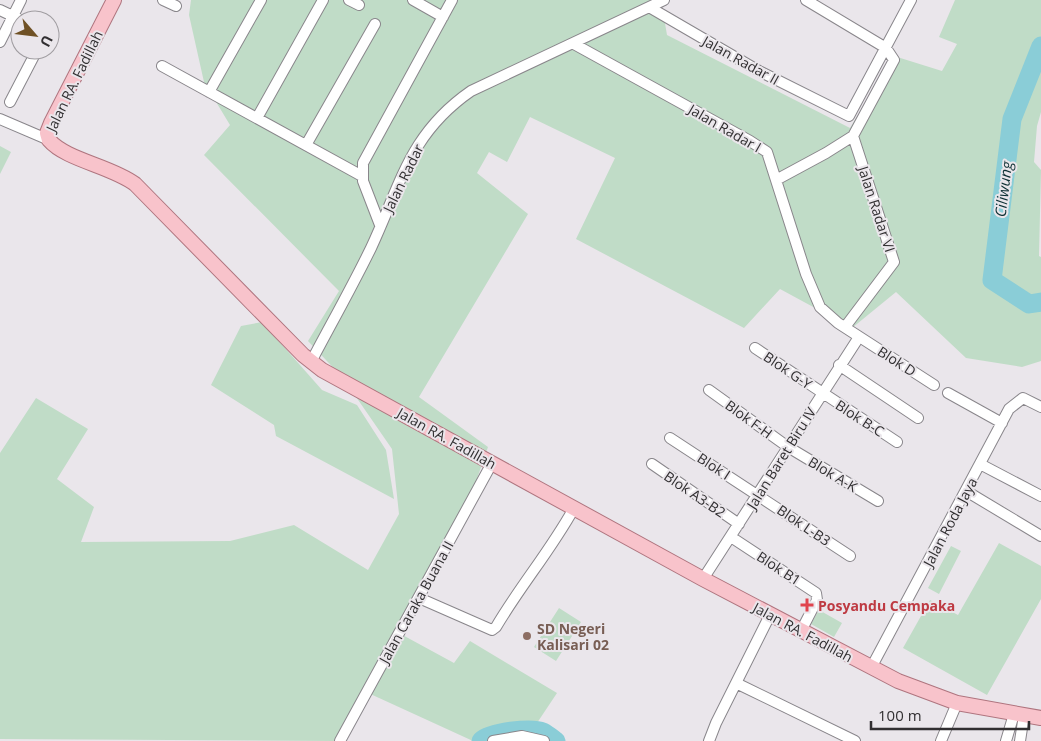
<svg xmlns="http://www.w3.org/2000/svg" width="1041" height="741" viewBox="0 0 1041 741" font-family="'Open Sans',sans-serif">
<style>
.green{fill:#c0dcc7}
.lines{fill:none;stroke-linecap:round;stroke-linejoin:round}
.river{stroke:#8acdd7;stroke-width:19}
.minor-casing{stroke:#89868b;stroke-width:12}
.major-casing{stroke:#af757f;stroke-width:16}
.minor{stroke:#fff;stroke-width:10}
.major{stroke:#f8c3cb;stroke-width:14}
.health-dot{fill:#e0444e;stroke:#eae6eb;stroke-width:2}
.education-dot{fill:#8d6e63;stroke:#eae6eb;stroke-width:2}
.labels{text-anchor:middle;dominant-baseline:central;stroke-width:4;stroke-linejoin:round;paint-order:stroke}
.street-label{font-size:14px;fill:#312f31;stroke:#eae6eb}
.health-label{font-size:14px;font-weight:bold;fill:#be3a42;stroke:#eae6eb;text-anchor:start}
.education-label{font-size:14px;font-weight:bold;fill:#785e54;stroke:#eae6eb;text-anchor:start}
.water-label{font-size:15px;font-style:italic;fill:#0c2f33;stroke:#eae6eb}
</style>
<rect width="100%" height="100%" fill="#eae6eb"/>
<path class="green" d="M191,0h470l6,35 183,93 44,-72 48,15 15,-27 -18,-7 16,-37h86v112l-4,14 -3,36 7,8 -2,86 2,1v104l-19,6 -56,-9 -70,-66 -44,36 -72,-39 -36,39 -168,-89 39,-81 -85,-41 -23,45 -18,-10 -12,21 51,41 -109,183 69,50 -24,69 -67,116 57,31 16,-22 87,52 -24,36 -35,3 -17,9h-8l-107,-49 -31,49 -335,-2v-286l36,-55 52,31 -31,50 37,28 -13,35 149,-1 64,-16 74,45 31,-56 -7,-65 -49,-71 -35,-37 31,-50 -135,-136 26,-30 -26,-43 -15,-67z
M0,146l11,6 -11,22z
M262,322l60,68 35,15 29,45 8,49 -118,-63 -2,-11 -63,-40 30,-59z
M999,543l42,23v33l-54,96 -84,-47 27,-48 28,15z
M951,546l10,5 -22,43 -11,-6z
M559,608l22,14 -25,39 -22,-14z
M819,610l23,13 -8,14 -23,-13z"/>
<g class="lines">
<path class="river" d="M1041,46l-29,73 -20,161 37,24 12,-2
M481,741c9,-9 50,-14 62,-9 4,2 9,6 13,9"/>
<defs>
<path id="minor" d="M163,0l13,6
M349,0l10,5
M413,0l30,17
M649,7l110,64 90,45 62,-116
M0,10l21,10
M0,42l21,-42
M574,44l176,97 17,11 39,122 14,33 18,16 96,62
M162,66l200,110
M209,92l52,-92
M10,102l27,-52
M257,118l66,-118
M0,119l49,21
M306,145l69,-121
M776,180l50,-27 27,-17 41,-76 -8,-12 -80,-48
M380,225l-17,-44v-18l89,-163
M845,327l49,-65 -41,-126
M755,348l142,94
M311,362c20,-38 41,-75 60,-114 30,-64 38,-114 100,-157l193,-91
M839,365l79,53
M709,390l79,57 90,54
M948,393l54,30
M670,438l180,118
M652,464l87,60
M980,464l61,32
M966,491l75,45
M731,537l85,56 1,7 -16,31
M703,579l156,-242
M419,598l73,32 4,-3c24,-41 55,-77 78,-119
M871,668l138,-259 14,-11 18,9
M736,683l119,58
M340,741l152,-278
M493,741l29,-5 22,5
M709,741l7,-18 54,-108
M941,741l16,-38
M1006,741l8,-27
M1020,741l4,-26"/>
<path id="major" d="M114,0l-63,123 -4,10 2,7c17,20 62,26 86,44l168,171 19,15 381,209 195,102 59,22 84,15"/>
</defs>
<use href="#minor" class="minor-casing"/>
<use href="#major" class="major-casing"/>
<use href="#minor" class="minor"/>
<use href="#major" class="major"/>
</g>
<path class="health-dot" d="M804.5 597.5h5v5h5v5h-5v5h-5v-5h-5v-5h5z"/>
<circle class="education-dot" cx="527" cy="636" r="5"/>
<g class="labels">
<g class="street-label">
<text transform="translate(741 60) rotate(29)">Jalan Radar II</text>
<text transform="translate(74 81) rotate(-64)">Jalan RA. Fadillah</text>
<text transform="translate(725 128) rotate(30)">Jalan Radar I</text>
<text transform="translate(403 178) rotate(-64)">Jalan Radar</text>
<text transform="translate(877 209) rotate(72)">Jalan Radar VI</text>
<text transform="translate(897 361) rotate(33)">Blok D</text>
<text transform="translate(788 370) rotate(34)">Blok G-Y</text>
<text transform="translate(860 418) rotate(33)">Blok B-C</text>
<text transform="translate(749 419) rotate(36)">Blok F-H</text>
<text transform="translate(447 438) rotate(29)">Jalan RA. Fadillah</text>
<text transform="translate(781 458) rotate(-58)">Jalan Baret Biru IV</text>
<text transform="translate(714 466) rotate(33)">Blok I</text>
<text transform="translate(833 474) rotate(31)">Blok A-K</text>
<text transform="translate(695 494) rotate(34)">Blok A3-B2</text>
<text transform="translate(950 522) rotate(-62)">Jalan Roda Jaya</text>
<text transform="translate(804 525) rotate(34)">Blok L-B3</text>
<text transform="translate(779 568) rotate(33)">Blok B1</text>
<text transform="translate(416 602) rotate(-61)">Jalan Caraka Buana II</text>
<text transform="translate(803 632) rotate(28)">Jalan RA. Fadillah</text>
</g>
<g class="health-label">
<text x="818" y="605">Posyandu Cempaka</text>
</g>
<g class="education-label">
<text x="537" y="628">SD Negeri<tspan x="537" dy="16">Kalisari 02</tspan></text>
</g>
<g class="water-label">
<text transform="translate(1003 189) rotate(-83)">Ciliwung</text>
</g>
</g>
<g transform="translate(35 35) rotate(118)"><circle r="24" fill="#eae6eb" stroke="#a09da1"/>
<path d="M0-4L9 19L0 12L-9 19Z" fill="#6f5125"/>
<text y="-8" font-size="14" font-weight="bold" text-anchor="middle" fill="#312f31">U</text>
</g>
<path d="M871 721v8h158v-8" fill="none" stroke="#312f31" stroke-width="2.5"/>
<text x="878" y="721" font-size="15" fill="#312f31" stroke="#eae6eb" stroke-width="4" paint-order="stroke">100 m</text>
</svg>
